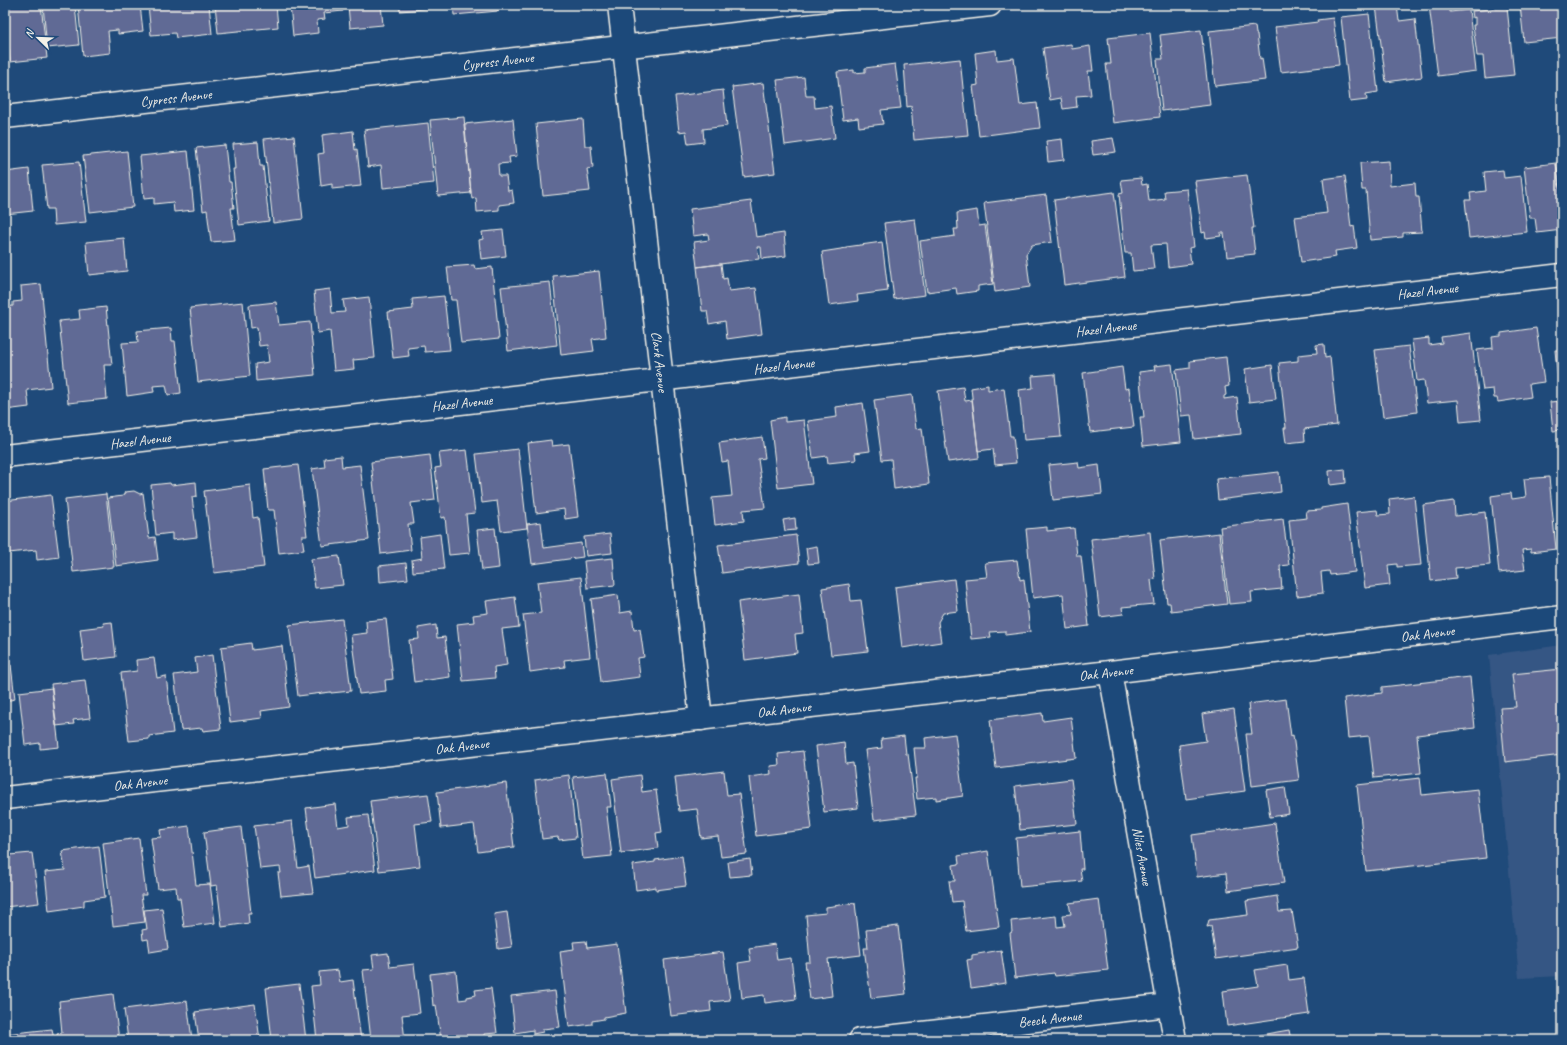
<svg xmlns="http://www.w3.org/2000/svg" width="1567" height="1045" viewBox="0 0 1567 1045" font-family="Caveat,sans-serif">
<style>
.built{fill:#365784}
.building{fill:#606b95;stroke:#f4f1e8}
.lines{fill:none;stroke-linecap:round;stroke-linejoin:round}
.street-casing{stroke:#f4f1e8;stroke-width:25}
.street{stroke:#1f4a7a;stroke-width:22}
.labels{text-anchor:middle;dominant-baseline:central;stroke-width:3;stroke-linejoin:round;paint-order:stroke}
.street-label{font-size:14px;fill:#f4f1e8;stroke:#1f4a7a}
</style>
<rect width="100%" height="100%" fill="#1f4a7a"/>
<filter id="ink" filterUnits="userSpaceOnUse"><feTurbulence type="fractalNoise" baseFrequency=".025" numOctaves="2"/><feDisplacementMap in="SourceGraphic" scale="8" xChannelSelector="R" yChannelSelector="G"/><feConvolveMatrix kernelMatrix="1 2 1 2 8 2 1 2 1" color-interpolation-filters="sRGB"/></filter>
<g filter="url(#ink)">
<path class="built" d="M1562,645v331l-43,2 -30,-323z"/>
<path class="building" d="M5,5h36l6,53 -37,4 -1,-13h-4z
M43,5h32l4,40 -32,3z
M78,5h62l3,26 -25,3v-4l-10,1 2,22 -27,3z
M148,5h61l3,29 -36,4 -1,-5 -24,2z
M215,5h61l2,22 -60,6z
M290,5h53v6l-19,2 1,6 -8,1 1,13 -25,3z
M348,5h33l2,20 -33,3z
M399,5h38v3l-37,3z
M453,5h44l1,6 -44,4z
M1388,5h9l2,16 16,-2 7,58 -36,5 -10,-76z
M1429,5h20l1,7 19,-2 7,61 -38,5z
M1520,5h39l3,33 -38,4z
M1507,7l7,68 -29,3 -2,-22h-6l-4,-31h2v-8l-2,1 -1,-7z
M1369,14l9,78 -12,2 1,6 -17,2 -9,-85z
M1333,18l6,47 -58,7 -6,-45 43,-5 -1,-2z
M1255,26l1,8h1l3,25 2,-1 3,22 -50,6 -6,-55z
M1201,30l9,75 -48,6 -5,-52h6l-3,-24z
M1150,33l10,84 -47,6 -7,-59h5l-3,-26z
M1071,44l1,5 18,-3 3,25h-5l3,24 -15,1 1,11 -14,2 -2,-11 -11,2 -7,-52z
M996,50l1,10 17,-2 6,47 17,-2 3,25 -61,8 -6,-50 5,-1 -3,-32z
M960,59l8,76 -54,5 -3,-34 -4,1 -3,-42z
M895,64l6,44 -20,2 2,14 -24,3 -1,-9 -15,2 -6,-48 17,-2v3l11,-1v-4z
M804,77l2,19h8l1,12 16,-2 4,32 -50,7 -8,-65z
M763,83l12,90 -31,4 -12,-90z
M723,90l4,36 -24,3 1,13 -16,2 -2,-13 -7,1 -4,-36z
M464,117l7,76 -33,3 -8,-76z
M513,119l4,37 -8,1 1,6 -12,1 1,12h7l2,15 4,-1 2,13 -15,2v5l-22,2 -1,-14 -4,1 -1,-6 -7,-69z
M583,119l2,27h6l2,22 -6,1 3,22 -47,5 -7,-72z
M428,123l6,60 -51,5 -2,-23 -13,2 -4,-37z
M353,131l2,19 2,-1 4,37 -29,3v-5l-11,2 -3,-32 6,-1 -2,-18z
M294,136l9,83 -30,4 -9,-84z
M1113,138l3,14 -23,3 -2,-14z
M1062,139l2,21 -16,2 -2,-21z
M258,142l2,24h3l6,55 -30,4 -6,-56h2l-2,-25z
M225,145l4,37h2l3,26h-3l4,32 -24,2 -4,-32 -4,1 -7,-63z
M127,151l6,56 -43,5 -7,-56z
M188,151l6,59 -20,2 -1,-10 -19,2v-6l-10,1 -4,-43z
M1389,161l1,25 25,-3 1,14h3l3,35 -19,1v4l-33,3 -4,-50h-4l-2,-27z
M79,162l7,60 -32,3 -1,-16h-6l-5,-44z
M1562,162v46l-6,-45z
M1556,163l6,45v22l-25,3 -2,-15h-5l-6,-51z
M29,169l4,42 -28,3v-42z
M1503,170l1,8 17,-2 6,56 -58,6 -4,-38h6l-1,-7 16,-2 -2,-19z
M1247,175l7,53h-2l3,26 -28,3 -3,-24h-4l1,3 -15,2 -1,-6 -3,1 -7,-52z
M1345,176l6,51 3,-1 3,22 -22,3 1,6 -35,5 -6,-45 32,-4 -4,-34z
M1141,178l1,7 5,-1 2,17 16,-2 -1,-8 23,-2 7,58 -5,1 2,16 -23,3 -2,-23 -15,1 3,24 -21,2 -2,-18h-6l-6,-59 4,-1 -2,-13z
M1114,192l11,85 -61,8 -10,-85z
M1046,195l6,47 -20,3 -6,9 4,33 -35,5 -11,-89z
M751,201l5,36 28,-4 2,23 -24,3 -1,-12h-4l2,12 -62,8 -3,-25 15,-2 -1,-6 -15,2 -3,-27z
M977,210l2,16 6,-1 8,59 -15,2v5l-21,3 -1,-6 -29,4 -7,-51 35,-5 -1,-7h4l-1,-16z
M915,219l10,76 -31,4 -10,-76z
M503,230l3,26 -25,3 -2,-19 4,-1 -1,-7z
M124,238l3,33 -38,4 -3,-33z
M882,242l6,49 -31,4 1,6 -29,4 -7,-53 25,-4 -1,-1z
M721,264l2,15 4,-1 2,13 27,-3 6,46 -35,5 -2,-18 -16,3 -2,-13h-5l-5,-44z
M474,265l1,4 17,-2 7,72 -38,4 -5,-43h-5l-4,-33z
M599,271l7,66 -14,2 2,12 -33,4 -8,-79z
M550,282l7,63 -49,6 -7,-64z
M41,284l10,103 -24,3 2,17 -24,3v-103l8,-1v-4l9,-1 -1,-15z
M330,289l2,24 13,-1 -2,-12 26,-3 6,61 -22,2 1,9 -20,2 -4,-40 -12,2 -4,-42z
M444,296l6,54 -25,2 -1,-6 -16,2 1,8 -16,2 -5,-46 25,-3 -1,-10z
M243,302l7,74 -52,6 -8,-74z
M276,302l3,23 31,-3 5,53 -59,6 -1,-17 14,-2 -2,-17 -8,1 -2,-19 -6,1 -2,-23z
M106,307l6,58h-8l3,34 -39,4 -9,-82 21,-2 -1,-9z
M171,328l1,13h3l6,52 -13,2 -2,-10 -13,1 1,6 -27,4 -5,-53 16,-1 -1,-11z
M1536,328l8,54 -15,2 2,13 -33,5 -1,-4h-3l-1,-9 -10,1 -6,-40 16,-2 -1,-11 9,-1v-3z
M1471,333l10,87 -21,2 -2,-22 -31,3 -3,-23 -7,1 -5,-41 17,-2v7l13,-2 -1,-6z
M1324,344l1,14 5,-1 7,68 -33,4 1,12 -19,2 -2,-15h2l-7,-65 19,-2v-6l19,-2 -1,-8z
M1409,346l8,66 -34,5 -8,-67z
M1555,350h7v80l-9,1 -3,-29 10,-1z
M1226,357l3,29 -4,1 1,8 -2,1v3l13,-2 4,37 -47,5 -3,-24 -10,1 -5,-46 14,-2v-7z
M1172,364l9,78 -38,4 -3,-29h4l-5,-45 16,-2 -1,-4z
M1272,365l4,34 -27,3 -4,-33z
M1122,367l3,22 4,-1 5,39 -44,5 -7,-59z
M1055,374l6,63 -37,3 -5,-50 14,-2 -1,-12z
M988,385v5l16,-2 6,48h3l3,27 -21,2 -2,-16 -15,2 -7,-63z
M963,387l2,14 7,-1 7,58 -31,4 -10,-71z
M912,395l4,34 6,-1 7,56 -35,5 -3,-30 -9,1 -8,-60z
M863,403l7,48 -15,2 1,7 -28,3 -1,-7 -14,2 -5,-37 29,-4 -1,-10z
M785,417v5l19,-2 8,64 -34,4 -8,-68z
M762,437l3,21 -7,1 7,49 -22,2 1,11 -29,4 -3,-27 20,-2 -4,-35 -6,1 -3,-19z
M551,440l1,6 17,-2 9,73 -13,2 -1,-10 -28,4 -8,-70z
M518,449l9,79 -26,3 -4,-30 -15,2 -6,-49z
M467,450l8,63 -9,1 4,39 -21,2 -4,-38 -4,1 -6,-50 6,-1 -2,-14z
M430,455l5,45 -24,3 3,21h-6l3,26 -30,4 -10,-92z
M341,456l1,11 18,-2 9,75 -47,6 -10,-77 13,-2 -1,-9z
M1078,462l1,6 20,-3 3,29 -49,6 -4,-35z
M298,465l9,71h-5l2,14 -25,3 -5,-43h-6l-4,-41z
M1345,469l1,14 -16,2 -1,-14z
M1279,472l2,20 -63,8 -2,-21z
M1549,477l7,72 -25,3v-3l-9,1 3,20 -26,3 -8,-77 20,-3 1,6 14,-2 -2,-18z
M196,482l1,14 -5,1 5,40 -25,3v-7l-16,2 -5,-50 19,-2 1,2z
M250,485l3,33 5,-1 6,50 -50,6 -10,-82z
M134,491l6,3 3,-1 6,45 6,-1 3,23 -42,6 -8,-68 15,-2 2,-4z
M106,494l8,73 -41,5 -8,-73z
M51,495l8,62 -22,3 -1,-10 -27,3 -4,-32v-20z
M1414,496l7,69 -24,2v-3l-9,1 2,20 -25,3 -9,-76 21,-2 1,5 12,-1 -1,-15z
M1454,501l1,15 30,-4 5,53 -35,3 1,10 -25,3 -8,-76z
M1347,504l8,68 -25,3 -1,-4 -8,1 2,21 -26,3 -8,-76 18,-2 -1,-7 15,-1v-2z
M795,518l1,12 -11,1 -2,-11z
M1283,519l6,46 -9,1 2,23 -31,3 1,10 -23,2 -9,-77z
M541,522l3,26 37,-5 2,14 -51,7 -5,-40z
M1047,527v4l27,-3 3,28h4l8,70 -22,3 -4,-35 -30,4 -7,-69z
M495,528l4,40 -17,2 -5,-40z
M1150,532l5,47 -4,1 3,24 -32,3 1,7 -23,3 -9,-78z
M1219,533l8,71 -56,7 -1,-8h-3l-7,-63z
M440,534l4,35 -31,3 -1,-12 10,-2 -2,-21z
M610,534l2,19 -26,3 -2,-19z
M796,535l3,28 -77,10 -4,-28z
M817,546l2,17 -11,1 -2,-16z
M339,556l4,29 -28,3 -4,-29z
M613,558l2,27 -28,3 -3,-27z
M1017,560l3,20 4,-1 6,53 -25,3v-4l-15,1 1,5 -20,2 -6,-60 22,-2 -2,-14z
M406,563l2,16 -28,3 -1,-16z
M581,577l9,80 -26,3 1,7 -35,5 -7,-57 18,-2 -4,-31z
M954,579l4,32 -15,2 -5,9 3,20 -39,6 -7,-61z
M849,584l2,17 10,-1 7,51 -37,4 -9,-67z
M799,594l4,39 -8,1 2,19 -52,7 -7,-58z
M618,595l2,18 12,-2 2,19 6,-1 4,28 -6,1 2,19 -39,5 -10,-83z
M515,597l4,30 -17,2 5,36 -13,2 1,11 -32,3 -6,-57 17,-2 -1,-7 15,-2 -2,-12z
M342,619l9,72 -20,2v-1l-33,4 -9,-71z
M386,619l7,60 -8,1 1,11 -27,3 -8,-59 16,-2 -1,-12z
M112,622l4,35 -32,4 -4,-32 24,-3 -1,-3z
M436,625l1,13 8,-1 5,40 -36,5 -5,-42 10,-1 -1,-11z
M251,643l1,7 30,-4 7,61 -28,4 1,7 -32,4 -9,-75z
M212,655l9,74 -18,2 -1,-3 -21,2 -7,-55 23,-3 -2,-14z
M154,658l3,20 9,-2 7,57 -24,3v3l-20,2 -8,-68 16,-2 -1,-11z
M11,665l4,34 -10,2v-35z
M1562,669v86l-57,7 -5,-54 16,-1 -4,-33z
M1470,677l5,51 -58,7 4,38 -47,5 -5,-42 -21,2 -4,-40 38,-5v-6z
M85,680l5,38 -17,2 1,4 -18,2 -5,-42z
M52,688l7,59 -19,2v-6l-15,2 -6,-53z
M1286,699l5,37 2,-1 6,45 -47,6 -6,-52h6l-4,-30z
M1234,709l11,82 -59,8 -7,-54 27,-4 -4,-27z
M1042,713l1,8 28,-4 5,41 -80,10 -6,-48z
M955,734l8,62 -27,4v-3l-19,2 -2,-21h2l-3,-30h12l-1,-10z
M904,736l2,18h2l8,61 -42,5 -9,-70 17,-2 -1,-9z
M844,742l2,22 7,-1 5,45 -34,4 -8,-66z
M803,751l9,78 -56,7 -7,-59 22,-3 -1,-8 9,-1 -1,-11z
M724,771l3,24 12,-1 8,60 -26,3 -3,-21 -17,2 -4,-29 -18,2 -4,-34z
M607,773l4,34h-5l6,49 -29,3 -10,-82z
M569,775l7,63 -17,2 -1,-3 -16,2 -7,-59z
M640,775l2,17 14,-2 6,42 -6,1 2,15 -37,5 -9,-74z
M1420,778l2,17 56,-6 8,69 -120,13 -9,-86z
M1071,779l6,45 -57,6 -5,-44z
M506,783l8,64 -36,5 -4,-28 -33,4 -4,-36z
M1285,787l4,27 -19,3 -4,-27z
M428,794l4,28 -17,2 5,42 -41,5 -9,-70z
M335,804l3,23 11,-2 -1,-8 20,-2 7,55 -60,8 -9,-70z
M292,821l6,47 11,-2 4,27 -32,3 -3,-23h3l-1,-6 -20,2 -6,-43z
M1275,823l9,60 -56,8 -2,-18 -29,4 -5,-42z
M189,826l7,59 14,-1 5,39 -31,4 -4,-29h-3l-1,-11 -18,2 -7,-51 10,-1 -1,-7z
M241,827l10,86h-3l1,10 -27,4 -5,-42 -6,1 -7,-54z
M1080,831l3,38h-3l2,12 -62,6 -4,-49z
M139,838l7,57h-5l4,27 -32,4 -10,-83z
M99,846l6,51 -21,3v6l-35,5 -4,-39 20,-2 -3,-19z
M988,851l11,76 -33,4 -4,-30 -10,1 -3,-21h6l-2,-16 6,-1 -1,-8z
M32,853l7,50 -34,4v-47l5,-1 -1,-4z
M682,856l4,30 -30,4v-3l-20,3 -3,-25 22,-3v-2z
M750,859l2,16 -22,2 -2,-15z
M1277,896l2,16 13,-1 6,36 -82,12 -5,-33 -4,1 2,-7 39,-5 -2,-14z
M1099,899l9,71 -53,6 -1,-3 -39,5 -5,-45 2,-1 -1,-11 45,-5 1,11 8,-1 -2,-11 8,-1 -2,-11z
M855,903l6,52 -33,4 4,37 -22,3 -5,-37h5l-4,-47 20,-2v-6z
M162,908l6,41 -18,3 -2,-13 -5,1 -1,-10 5,-1 -3,-19z
M507,912l5,35 -14,2 -4,-35z
M898,926l8,68 -35,4 -7,-50h4l-2,-18z
M586,941l1,7 30,-4 9,69 -22,4v2l-12,2v3l-23,3 -9,-76 14,-2 -1,-7z
M775,944l2,16 14,-2 5,41 -31,4 -1,-8 -22,3 -4,-35 13,-2 -2,-13z
M1001,950l5,33 -35,5 -4,-28 5,-1v-4z
M723,952l7,48 -20,2 1,9 -40,5 -7,-56z
M388,953l2,14 24,-3 6,49 -18,2 3,25h-34l-8,-70 11,-1 -2,-14z
M1287,965l2,15 15,-2 5,36 -82,12 -4,-35 35,-5 -3,-16z
M338,970l2,12 13,-2 8,60h-44l-6,-54 9,-1 -1,-13z
M456,971l3,29 8,-1v-2l9,-2 -1,-5 16,-2 6,45 -13,1v3l-19,2v-2l-24,3 -5,-35 -3,1 -3,-32z
M299,984l7,56h-34l-6,-52z
M555,991l5,36 -17,2v3l-10,2v-4l-18,3 -4,-37z
M113,994l6,46h-61l-1,-6 5,-1 -3,-32z
M187,1001l5,39h-64l-4,-31z
M255,1004l5,36h-61l-4,-28z
M52,1029l2,11h-49v-6z
M1289,1030l2,10h-60z"/>
<g class="lines">
<defs>
<g id="street">
<path id="s1" d="M619,5l82,714"/>
<path id="s2" d="M5,117l985,-112"/>
<path id="s3" d="M5,456l1557,-181"/>
<path id="s4" d="M1110,672l65,368"/>
<path id="s5" d="M5,798l1105,-126 452,-55"/>
<path id="s6" d="M860,1040l309,-35"/>
</g>
</defs>
<use href="#street" class="street-casing"/>
<use href="#street" class="street"/>
</g>
</g>
<g class="labels">
<g class="street-label">
<text stroke="none"><textPath href="#s2" startOffset="496">Cypress Avenue</textPath></text>
<text stroke="none"><textPath href="#s2" startOffset="172">Cypress Avenue</textPath></text>
<text stroke="none"><textPath href="#s3" startOffset="1432">Hazel Avenue</textPath></text>
<text stroke="none"><textPath href="#s3" startOffset="1108">Hazel Avenue</textPath></text>
<text stroke="none"><textPath href="#s1" startOffset="359">Clark Avenue</textPath></text>
<text stroke="none"><textPath href="#s3" startOffset="784">Hazel Avenue</textPath></text>
<text stroke="none"><textPath href="#s3" startOffset="460">Hazel Avenue</textPath></text>
<text stroke="none"><textPath href="#s3" startOffset="136">Hazel Avenue</textPath></text>
<text stroke="none"><textPath href="#s5" startOffset="1432">Oak Avenue</textPath></text>
<text stroke="none"><textPath href="#s5" startOffset="1108">Oak Avenue</textPath></text>
<text stroke="none"><textPath href="#s5" startOffset="784">Oak Avenue</textPath></text>
<text stroke="none"><textPath href="#s5" startOffset="460">Oak Avenue</textPath></text>
<text stroke="none"><textPath href="#s5" startOffset="136">Oak Avenue</textPath></text>
<text stroke="none"><textPath href="#s4" startOffset="187">Niles Avenue</textPath></text>
<text stroke="none"><textPath href="#s6" startOffset="191">Beech Avenue</textPath></text>
</g>
</g>
<rect width="1567" height="1045" fill="none" stroke="#1f4a7a" stroke-width="20"/>
<rect x="10" y="10" width="1547" height="1025" fill="none" stroke="#f4f1e8" stroke-width="1.5" filter="url(#ink)"/>
<g transform="translate(38 38) rotate(293)" stroke="#1f4a7a" stroke-width="3" paint-order="stroke">
<path d="M0-3L7 15L0 10L-7 15Z" fill="#f4f1e8"/>
<text y="-6" font-size="11" font-weight="bold" text-anchor="middle" fill="#f4f1e8">N</text>
</g>
</svg>
